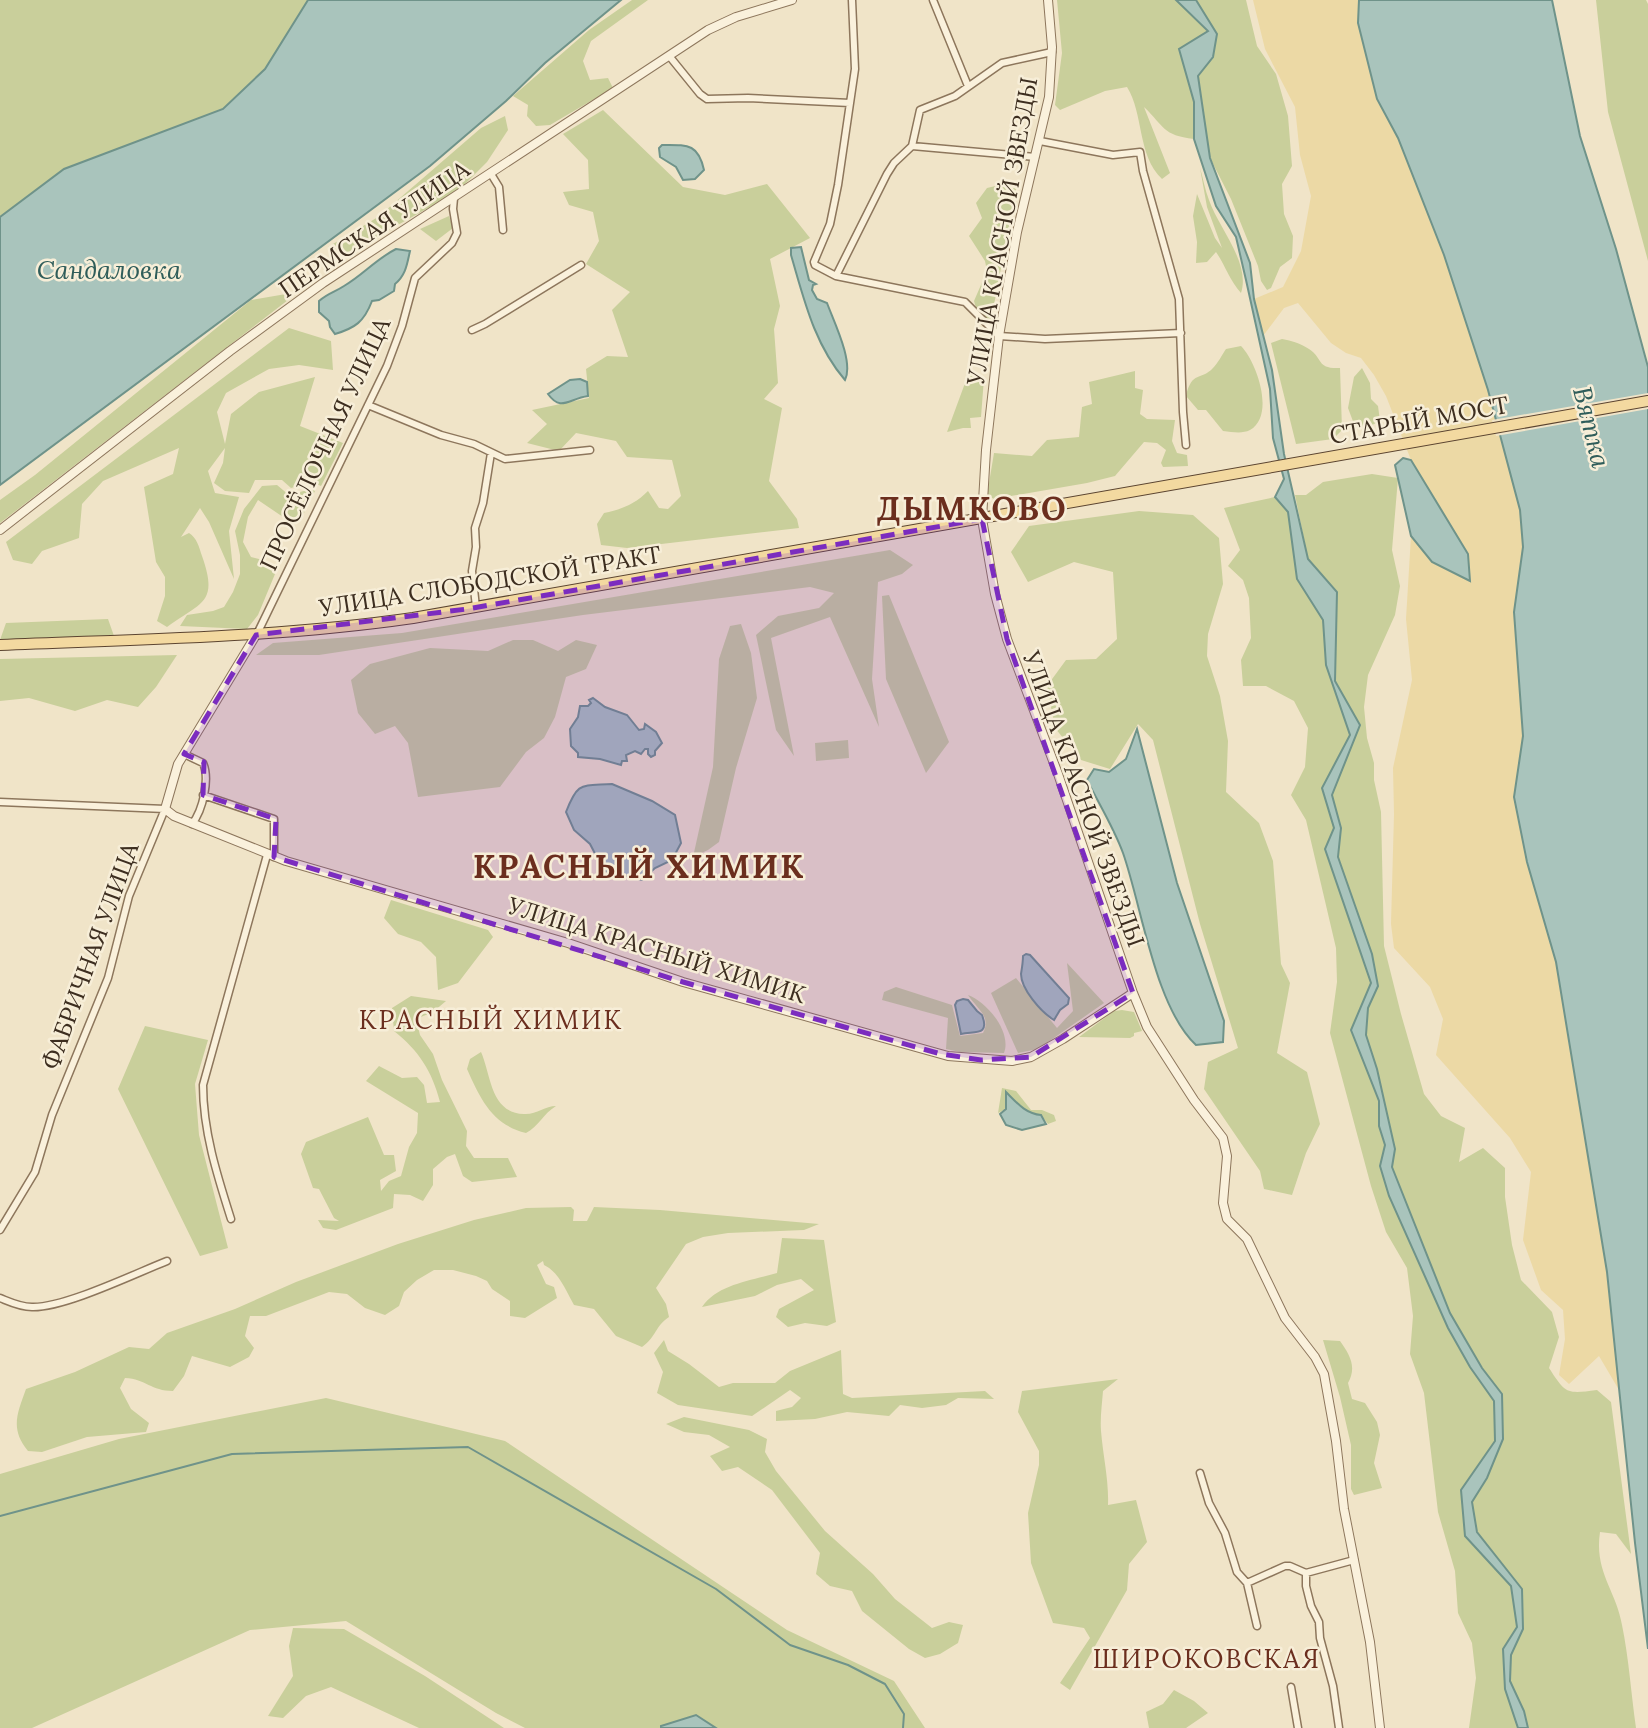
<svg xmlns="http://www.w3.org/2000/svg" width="1648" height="1728" viewBox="0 0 1648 1728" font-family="Lora,serif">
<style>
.green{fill:#c9cf9b}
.sand{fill:#ecd9a5}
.water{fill:#a9c4bc;stroke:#6f938a;stroke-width:2}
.pier{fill:#f0e4c8}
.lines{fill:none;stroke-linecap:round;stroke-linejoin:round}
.stream{stroke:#6f938a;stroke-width:2}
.minor-casing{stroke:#8d765c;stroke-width:9}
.tertiary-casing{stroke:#8d765c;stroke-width:10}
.primary-casing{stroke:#5b4430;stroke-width:12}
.minor{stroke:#faf1dc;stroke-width:6}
.tertiary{stroke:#faf1dc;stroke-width:8}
.primary{stroke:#f3d9a0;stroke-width:10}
.marked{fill:#7b2cbf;fill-opacity:0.2;stroke:#7b2cbf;stroke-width:5;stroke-dasharray:14 9;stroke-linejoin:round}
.labels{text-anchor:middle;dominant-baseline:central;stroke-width:5;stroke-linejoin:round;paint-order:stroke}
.street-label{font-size:24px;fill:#3d2e20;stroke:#f7eed8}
.water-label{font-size:26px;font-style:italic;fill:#2f5d5a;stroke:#f7eed8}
.neighbourhood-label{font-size:26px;letter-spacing:2px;fill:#6b2e1e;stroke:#f7eed8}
.district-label{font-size:32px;font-weight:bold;letter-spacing:2px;fill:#6b2e1e;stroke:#f7eed8}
</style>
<rect width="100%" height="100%" fill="#f0e4c8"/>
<path class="green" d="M0,0h308l-43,69 -42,40 -159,60 -64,48z
M632,0h16l-57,41 -8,20 7,19 18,-2 5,10 -63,37 -14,1 -9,-10 1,-11 -15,-9 76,-66z
M1057,0h119l32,31 -29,18 15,53v37c-32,-4 -29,-12 -50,-32l26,66 -8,6c-25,-24 -18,-65 -35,-92l-22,4 -45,19 -5,-5 7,-52z
M1196,0h50l11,46 19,28 12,42 4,50 -10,18 2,30 9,22 -1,22 -12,9 -9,21 -4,2 -6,-9 -3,-15 -27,-67 -21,-41 -12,-82 15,-19 4,-23z
M1596,0h50l2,4v257l-40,-149z
M603,110l80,77 42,8 42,-11 43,54 -40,21 10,47 -6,23 4,54 -14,16 18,9 -13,73 28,38 2,9 -172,20 -26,-3 -4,-21 7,-11c19,-4 31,-9 44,-22l11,17 9,1 13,-13 -9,-36 -45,-3 -11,-16 -40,-8 -17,18 -32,-8 20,-19 -15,-14 57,-12 -3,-29 21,-13 21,1 -16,-47 18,-18 -44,-28 13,-23 -6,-29 -24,-7 -6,-13 26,-3 -1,-29 -25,-26z
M505,116l3,14 -21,32 -30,30 -106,59 -17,5 -6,-9 50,-30 103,-89z
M1200,168c3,10 5,22 9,32 9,27 42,63 32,93 -11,-12 -16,-28 -25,-41l-9,10 -11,1 1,-21 -4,-26 4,-22 18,44 7,10 -15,-41z
M1004,184l12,5 -26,137 -11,-8 -5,-17 13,-30 -2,-10 -16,-25 13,-18 -6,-15 11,-15z
M449,216l4,12 -17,13 -16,-12z
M286,294l2,6 -288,223v-23l35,-25 216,-175z
M289,328l42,13 2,29 -34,-5 -30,4 -43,24 -9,19 8,32 6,-30 28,-22 56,-15 -15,49 43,17 -22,43 -9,-4 -21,6 -9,-8h-27l-6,13 -24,-2 -11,-8 9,-20 2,-15 -17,23 7,22 24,4 -10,34 5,48 -25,-57 -9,-14 -19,29 8,-4c8,5 10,14 13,23 17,48 -1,46 -35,71l-10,-6 8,-25v-19l-9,-15 -12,-75 29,-13 6,-26 -76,33 -21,23 -3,34 -37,13 -10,13 -19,-4 -7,-18z
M1282,339c10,2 18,4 27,10 15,10 7,20 31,19l2,62 -9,9 -37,5 -25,-101z
M1241,346c15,15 35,69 9,84 -8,4 -17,2 -27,1l-17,-21h-8l-12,-14c6,-26 15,-15 27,-28 5,-5 9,-13 13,-19z
M1362,368l8,15 1,16 7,7 2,15 -16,8 -10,-5 -6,-16 6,-31z
M1135,371v17l8,2 -3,24 7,5 28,1 -3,21 5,12 10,2 1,11 -25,1 -2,-4 5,-13 -9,-7 -13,-1 -29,34 -28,7 -93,16 -7,-4 7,-42 38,3 15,-16 32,-3 3,-30 10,-3 -3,-22z
M968,375l16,3 -3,39 -11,1 1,10h-8l-16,4z
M1372,474l26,4 -6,72 8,36 -5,29 -27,60 -4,32 3,31 7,25v17l7,32 3,134 17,68 23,80 17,22 24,12 -6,34 24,-14 22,20v29l7,48 9,35 31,32 7,25 -10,31c17,26 17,26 48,22l14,12 20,152 -15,-20 -16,-2c-6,40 16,58 22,93 7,34 9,69 14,103h-108l-4,-17 -14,-30 1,-26 12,-27 -1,-39 -45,-57 -5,-30 15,-24 16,-39 -1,-45 -20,-26 -32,-55 -58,-146 3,-18 -18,-80 -11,-34 2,-27 10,-22 -6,-32 -34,-97 3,-29 -9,-33 28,-70 -25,-44 2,-89 -29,-33 -13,-64h11l17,-13z
M277,485l12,10 22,-6 4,2 -13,26 -16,2 -28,-19 -10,17 -5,25 8,15 16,4 8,13 -17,41 -11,14 -67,-3 7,-11 26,-4 11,-4 9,-15 7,-18v-19l-5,-24 9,-22 18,-23z
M1275,497l13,15 9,67 26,41 3,45 24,71 -28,52 13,40 -10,21 46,134 -20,47 28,71v25l6,19 -5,21 9,30 59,132 22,39 24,34 1,40 -34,49 5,46 45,50 6,41 -14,22 2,40 13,39h-49l7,-50 -4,-35 -14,-30 -3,-42 -17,-59 -14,-119 -14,-39 3,-38 -6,-48 -21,-36 -15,-46 -41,-153 7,-51 -1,-34 -30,-128 -15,-25 14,-28 3,-39 -14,-27 -28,-15h-23l-2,-26 10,-22 -2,-40 -6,-18 -15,-14 12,-16 -16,-42z
M1139,511l54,4 26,23 4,46 -15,50 -1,22 13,40 8,45 -2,51 33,31 14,38 8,103 9,19 -13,70 30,19 13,52 -14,29 -14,42 -28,-6 -4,-18 -56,-82 4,-27 30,-14 -38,-124 -47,-184 -15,-16 -28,45 -29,-9 -26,-32 -8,-42 19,-26 30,-1 21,-20 -4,-67 -39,-10 -46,20 -17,-30 18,-26z
M890,550l23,15 -11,9 -24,8 -6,97 7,48 -49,-110 -59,21 23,118 -18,-26 -20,-95 22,-19 41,-8 15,-15 -24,-6 -227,28 -264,40h-63l17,-12 129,-10z
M889,595l60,147 -23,31 -40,-94 -4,-83z
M108,619l6,17 -114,4 6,-17z
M741,624l10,29 6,45 -21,70 -17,74 -11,8 -15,7 20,-90 6,-108 11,-33z
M513,640h20l25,11 18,-11 21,5 -11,24 -20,8 -11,40 -11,21 -18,14 -26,35 -82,10 -10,-54 -13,-17 -20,8 -17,-21 -7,-33 19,-16 60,-16 58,3z
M177,655l-21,32 -18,20 -31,-7 -32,11 -46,-13 -29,3v-42z
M848,740l1,18 -33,3 -1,-18z
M391,900l97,30 5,7 -35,46 -20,7 -2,-33 -15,-15 -23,-8 -14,-16z
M1067,963l37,40 -66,46 -20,4 -27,-60 25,-15 41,50 16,-17z
M896,987l56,18 8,31 23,-3c9,-17 -7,-25 -15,-38 19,7 44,37 36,58l-44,-1 -14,-3 2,-31 -66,-18 2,-8z
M411,996l35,5 -13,11 -17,7 4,16 13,19 9,26 25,51 -1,15 8,12h34l9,19 -45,5 -9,-6 -8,-22 -8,3 -14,12v16l-10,16 -13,-6 -16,-1 -1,14 -57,22 -13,-2 -5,-8 21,1 -5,-3 -15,-29 -6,-1 -12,-34 5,-12 62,-25 16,38h10l2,16 -16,9 1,11 8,-10 12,-5 8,-29 8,-14 1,-20 -52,-32 13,-15 23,12 15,-1 7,8 3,18 13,-1c-8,-31 -21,-51 -46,-71l-2,-23z
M1122,1010l12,2 8,19 -8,2v3l-4,2 -51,-1 35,-26z
M145,1026l63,14 -13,44 4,51 29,113 -28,8 -82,-167z
M481,1052c10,22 9,61 43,62 12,1 21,-8 32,-8 -13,8 -17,20 -30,27 -34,-8 -46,-35 -59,-64l3,-10z
M1002,1088l14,3 15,19h11l12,5 2,6 -8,3 -7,-9c-15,-1 -23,-11 -34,-21l-1,15 -8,4z
M571,1207l3,3 -1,11h14l7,-14 66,3 159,14 -15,6 -76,3 -25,4 -17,7 -30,44 10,16 3,13c-14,9 -12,19 -27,30l-26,-11 -22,-27 -20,-4c-8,-14 -15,-33 -30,-40l-1,-4 -6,4 9,19 8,3 3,11 -32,20 -15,-2v-15l-18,-12 -5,-8 -11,-5 -23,-6h-19l-17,10 -13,12 -5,14 -14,9 -20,-7 -18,-14 -18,-2 -63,24h-16l-5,20 9,12 -5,9 -19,10 -38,-11 -8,20 -11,15c-22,0 -27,-12 -48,-13l-5,10 11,21 18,14 -3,9 -59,5 -45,15 -14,-1c-18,-22 -11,-37 -2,-62l49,-17 54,-25 20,2 18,-16 68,-24 61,-27 102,-38 76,-24 52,-12z
M782,1238l42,2 12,82 -9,4 -22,-3 -17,4 -12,-10 3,-8 35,-19 -13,-11 -24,6 -22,11 -53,11c16,-23 49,-26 75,-34z
M664,1340l4,11 21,13 30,23 14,-4h42l15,-12 51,-21 2,44 9,4 133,-7 9,8 -36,-1 -12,7 -24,3 -22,-3 -11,11 -42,-4 -32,7 -39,2v-10l16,-4 9,-9 -11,-8 -38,26 -74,-11 -21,-12 6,-21 -9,-19z
M1323,1340l17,1c10,14 17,26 8,42l4,16 13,4 12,19 3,13 -6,28 8,25 -28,7 -3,-6v-44l-11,-48z
M1118,1379l-15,12c-1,13 -3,27 -2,40 2,25 8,49 7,74l28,-5 11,42 -18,22 -2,26 -57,100 -10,-7 30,-45 -6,-10 -31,-5 -22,-60 -3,-50 11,-48v-14l-21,-39 4,-21z
M326,1398l179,43 282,189 107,51 31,47h-400l-29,-15 -150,-92 -96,9 -218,98h-32v-254l119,-35z
M684,1417l65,13 18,9 -2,13 11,19 49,60 48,43 22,25 37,29 17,-6 14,3 -5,18 -18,11 -15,4 -16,-9 -47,-38 -10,-20 -22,-5 -14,-12 4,-21 -48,-63 -34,-23 -16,4 -12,-15 20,-9 -21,-12 -25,-3 -18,-8z
M293,1628l51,1 81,47 79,52h-85l-88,-41 -25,9 -23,22 -15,-2 25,-40 -4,-30z
M1174,1690l20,11 14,12 -22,15h-37l-3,-16 17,-8z"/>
<path class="sand" d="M1253,0h106l-1,23 19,76 21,39 46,117 44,135 32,120 3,37 -9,65 9,124 -9,61 13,65 29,100 51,310 12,118 -20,-34 -30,28 -10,-9 6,-36 -2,-29 -22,-20 -18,-50 8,-68 -21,-34 -74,-83 7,-36 -13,-32 -36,-39 -3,-24 3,-110 -1,-46 19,-88 -6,-61 5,-83 21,26 37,19 -1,-27 -57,-94 -25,-64 -12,-21 -13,-17 -15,-5 -15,-10 -33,-40 -14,5 -21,28 -9,-37 29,-12 18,-36 10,-55 -11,-41 -5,-48 -30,-58z"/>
<path class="water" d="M308,0h313l-76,63 -39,38 -76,65 -430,319v-268l64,-48 159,-60 42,-40z
M1176,0h20l21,34 -4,23 -15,19 12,82 40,105 4,36 18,71 12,84 24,105 29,33 -2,89 25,44 -28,70 9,33 -3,29 34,97 6,32 -10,22 -2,27 11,34 18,80 -3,18 58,146 32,55 20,26 1,45 -16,39 -15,24 5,30 45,57 1,40 -12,26 -1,26 14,30 4,17h-10l-13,-39 -2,-40 14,-22 -6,-41 -46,-50 -4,-46 34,-49 -1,-40 -24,-34 -22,-39 -59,-132 -9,-30 5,-21 -6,-19v-25l-28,-71 20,-47 -46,-134 9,-21 -12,-40 28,-53 -24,-70 -3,-45 -26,-41 -9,-67 -13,-15 9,-18 -11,-41 -3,-49 -24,-109 -10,-43 -20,-31 -22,-67v-37l-15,-53 29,-18z
M1359,0h193l28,136 36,113 32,118v1282l-13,-106 -28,-271 -51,-310 -29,-100 -13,-65 9,-61 -9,-124 9,-65 -3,-37 -32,-120 -44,-135 -46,-117 -21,-39 -19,-76z
M662,145c25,0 36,-2 42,25l-9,9 -12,1 -7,-13 -16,-10 -1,-9z
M801,247l8,33 7,4 -3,1 -1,5 5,9 10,4c7,19 27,59 18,77 -31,-36 -41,-81 -54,-125v-7z
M396,249l14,2c-3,13 -4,24 -15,33l-1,7 -15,9 -7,1c-8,21 -17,27 -37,33l-5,-7 -1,-6 -10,-9v-11c9,-8 16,-9 25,-15 19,-11 32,-27 52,-37z
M580,379l7,3 1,14c-20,3 -27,16 -40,-2l22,-14z
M1403,458l8,2 57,94 2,27 -38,-19 -21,-26 -16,-71z
M593,698l12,9 22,8 12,15 5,-1 1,-5 11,8 6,11 -7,8v4l-4,2 -3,-3v-5h-3l-4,5 -6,-3 -9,4 1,6h-5l-1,4 -21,-6 -22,-2v-4l-7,-7 -1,-17 8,-12 2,-11h8l3,-3 -2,-3z
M1137,729l40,154 47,138 -1,21 -27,3c-41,-38 -54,-138 -73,-192 -9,-25 -24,-49 -36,-73l7,-11 15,3 17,-13z
M612,784l40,17 23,14 6,28 -9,17 -17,8 -13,12 -38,-9 -14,-27 -16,-14 -8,-18c12,-31 15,-26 46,-28z
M1026,954l4,1 39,43 -1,6 -8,6 -6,10c-13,-8 -33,-31 -33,-46 1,-6 2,-12 2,-18z
M963,999l5,1 9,11 5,4c8,21 -7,16 -21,19l-6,-29 2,-4z
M1006,1092c11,11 20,22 35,23l5,9 -24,6 -16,-5 -6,-11 6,-5z
M696,1715l20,13h-55v-2z"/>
<path class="pier" d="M1648,393v16l-152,27 -4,-16z"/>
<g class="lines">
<path class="stream" d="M0,1516l232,-62 236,-7 248,142 74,56 58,20 37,19 19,30 -1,14"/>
<defs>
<path id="minor" d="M852,0l3,69 -17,116 -8,39 -16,38 1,3 21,11 129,26 34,34 46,3 136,-6
M933,0l35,86
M670,57l30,37 7,5 41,-1 102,5
M1040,141l73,14 27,-3 3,19 36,128 4,113 3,33
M912,146l123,11
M491,174l8,13 4,43
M836,276l51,-102 7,-11 18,-17 8,-36 35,-14 47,-33 50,-11
M472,330l13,-6 96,-59
M368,405l73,30 33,9 31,15 85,-9
M476,607l-4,-36 4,-24 -1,-19 8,-25 8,-50
M257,634l130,-268 15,-40 13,-48 37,-35 5,-10 -4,-24 1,-11
M184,754l19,9c7,16 0,47 -11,61
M203,795l71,24v38
M0,802l165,7 -36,87 -21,82 -56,137 -17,57 -35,58
M231,1219c-14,-44 -28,-88 -28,-134l64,-230
M0,1298c10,4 20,9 32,9 32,1 102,-33 135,-46
M1200,1473l9,30 16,30 12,39 10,11 10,43
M1306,1573v13l5,20 8,16 1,16 13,48 6,42
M1247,1583l38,-17h5l16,7 48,-13
M1291,1687l7,41"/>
<path id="tertiary" d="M1048,0l4,47 -3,50 -32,135 -18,104 -13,114 -4,69 13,75 12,45 51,135 75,219 14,34 47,73 29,38 4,18 -4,47 4,16 20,20 38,79 30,39 9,17 12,67 8,68 26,133 10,86
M0,530l230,-179 93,-68 385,-253 28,-13 56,-17
M256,635l-78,129 -13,45 9,7 112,45 282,82 115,39 265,74 64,5 19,-4 32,-18 70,-46"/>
<path id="primary" d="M0,645c140,-6 274,-7 413,-27l1235,-217"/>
</defs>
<use href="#minor" class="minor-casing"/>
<use href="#tertiary" class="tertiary-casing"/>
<use href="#primary" class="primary-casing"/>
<use href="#minor" class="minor"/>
<use href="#tertiary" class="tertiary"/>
<use href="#primary" class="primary"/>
</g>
<path class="marked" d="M982,519l25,120 126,354 -102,64 -50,3 -40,-6 -258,-72 -409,-125 2,-38 -73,-24 1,-33 -20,-8 72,-119 211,-26z"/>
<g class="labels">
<g class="street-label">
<text transform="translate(374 229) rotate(-34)">ПЕРМСКАЯ УЛИЦА</text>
<text transform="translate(1002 231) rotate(-80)">УЛИЦА КРАСНОЙ ЗВЕЗДЫ</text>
<text transform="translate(1419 420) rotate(-10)">СТАРЫЙ МОСТ</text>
<text transform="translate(325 444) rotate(-65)">ПРОСЁЛОЧНАЯ УЛИЦА</text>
<text transform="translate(490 581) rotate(-9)">УЛИЦА СЛОБОДСКОЙ ТРАКТ</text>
<text transform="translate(1084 799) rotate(70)">УЛИЦА КРАСНОЙ ЗВЕЗДЫ</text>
<text transform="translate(657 950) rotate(17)">УЛИЦА КРАСНЫЙ ХИМИК</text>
<text transform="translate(90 956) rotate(-70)">ФАБРИЧНАЯ УЛИЦА</text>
</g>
<g class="water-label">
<text x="109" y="269">Сандаловка</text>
<text transform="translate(1592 427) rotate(76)">Вятка</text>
</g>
<g class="neighbourhood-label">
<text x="491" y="1019">КРАСНЫЙ ХИМИК</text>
<text x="1207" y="1658">ШИРОКОВСКАЯ</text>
</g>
<g class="district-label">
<text x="972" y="508">ДЫМКОВО</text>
<text x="639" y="866">КРАСНЫЙ ХИМИК</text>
</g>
</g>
</svg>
